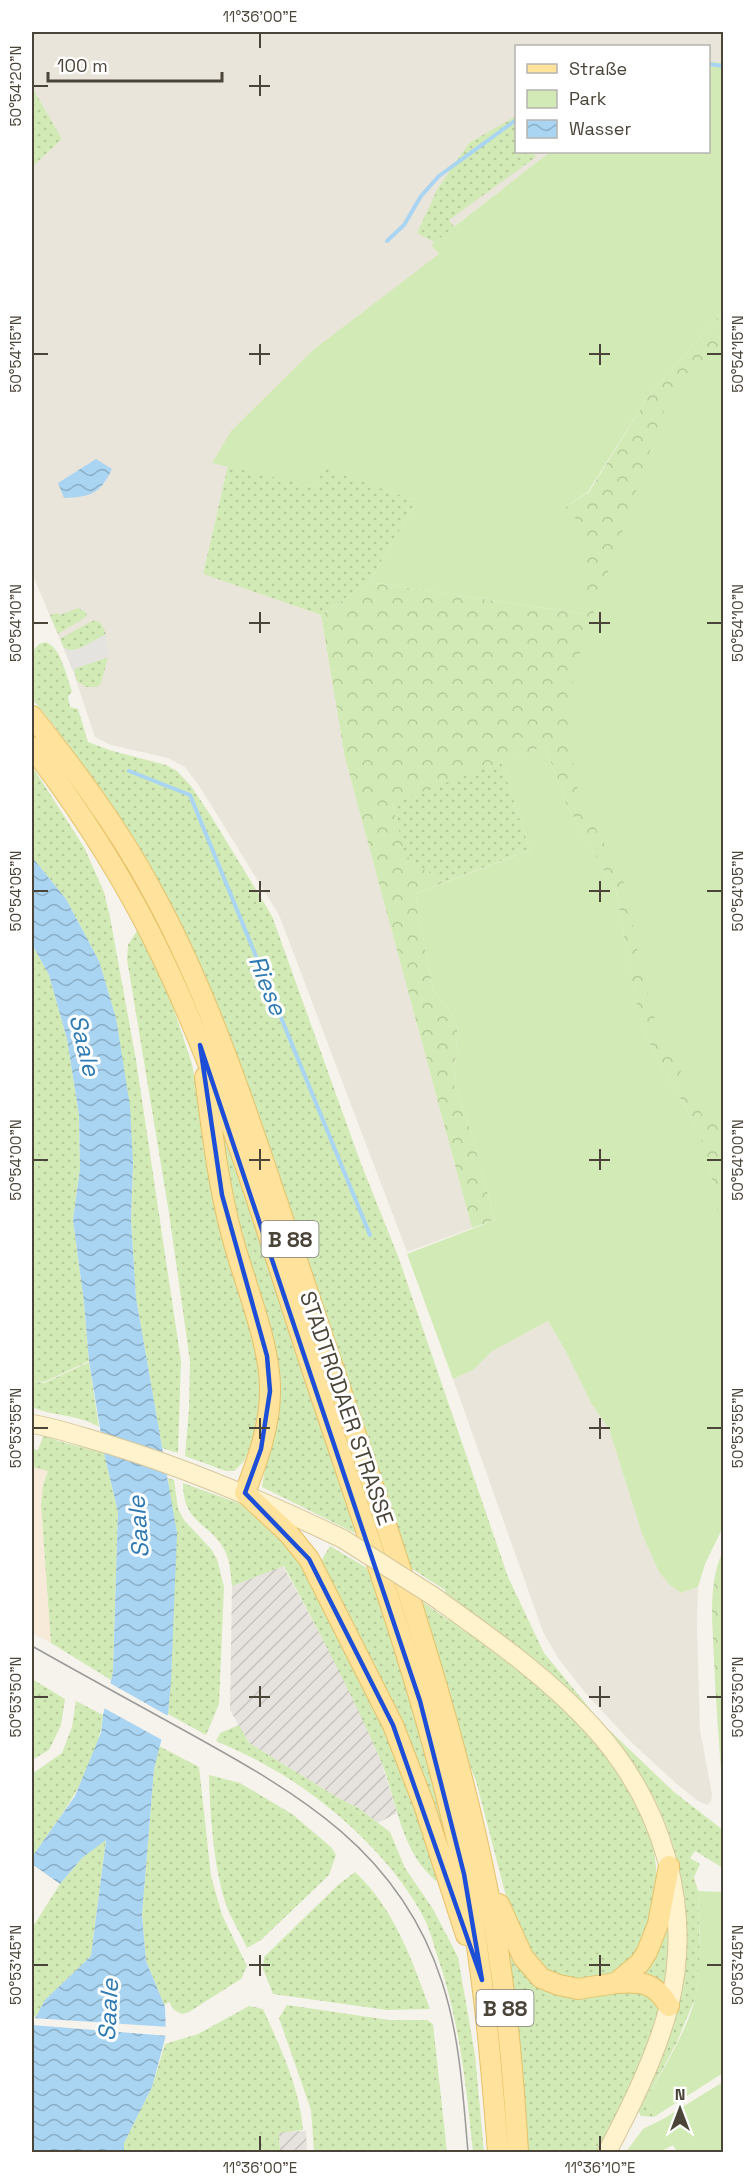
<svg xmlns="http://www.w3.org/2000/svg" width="755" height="2184" viewBox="0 0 755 2184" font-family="'Space Grotesk',sans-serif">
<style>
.residential{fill:#eae5da}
.commercial{fill:#f7ead8}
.industrial{fill:url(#industrial-furrows)}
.grass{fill:url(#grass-dots)}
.forest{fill:url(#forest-crowns)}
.green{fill:#d2eab5}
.parking{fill:#e5e3e0}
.water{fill:url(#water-waves)}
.pier{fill:#f6f3ec}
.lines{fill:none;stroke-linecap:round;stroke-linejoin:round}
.stream{stroke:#a9d4f2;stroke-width:4}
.secondary-casing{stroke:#d6c79b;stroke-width:20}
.primary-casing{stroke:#e6c16a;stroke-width:22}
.secondary{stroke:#fff3cd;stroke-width:18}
.primary{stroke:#ffe39c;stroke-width:20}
.tram{stroke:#9a9a9a;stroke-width:1.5}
.secondary-bridge-casing{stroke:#d6c79b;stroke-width:20;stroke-linecap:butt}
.secondary-bridge{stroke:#fff3cd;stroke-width:18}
.marked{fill:none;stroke:#1d4ed8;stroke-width:4.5;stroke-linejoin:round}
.ticks{fill:none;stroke:#4b4439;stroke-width:2}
.labels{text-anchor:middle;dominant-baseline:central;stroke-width:6;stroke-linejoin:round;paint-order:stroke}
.shield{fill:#fff;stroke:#817c74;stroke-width:1.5}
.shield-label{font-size:21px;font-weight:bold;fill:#4b4439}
.street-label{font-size:22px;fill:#4b4439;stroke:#fff}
.water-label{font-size:24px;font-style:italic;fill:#2e7ab2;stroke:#fff}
.neatline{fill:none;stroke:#4b4439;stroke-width:2}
.ticks-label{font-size:15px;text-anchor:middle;fill:#4b4439}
</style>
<defs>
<pattern id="industrial-furrows" width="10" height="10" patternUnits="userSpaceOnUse" patternTransform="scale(1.5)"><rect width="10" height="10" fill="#e6e2dd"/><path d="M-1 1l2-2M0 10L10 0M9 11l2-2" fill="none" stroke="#c7c3be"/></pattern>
<pattern id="grass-dots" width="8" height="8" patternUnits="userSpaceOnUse" patternTransform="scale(1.5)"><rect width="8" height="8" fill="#d2eab5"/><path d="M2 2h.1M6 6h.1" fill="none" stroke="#b6ca9c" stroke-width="1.8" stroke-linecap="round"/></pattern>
<pattern id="forest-crowns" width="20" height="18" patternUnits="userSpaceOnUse" patternTransform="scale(1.5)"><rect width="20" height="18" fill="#d2eab5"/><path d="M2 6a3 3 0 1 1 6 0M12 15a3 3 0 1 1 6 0" fill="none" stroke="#b6ca9c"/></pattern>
<pattern id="water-waves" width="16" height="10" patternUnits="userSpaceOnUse" patternTransform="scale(1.5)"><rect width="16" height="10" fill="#a9d4f2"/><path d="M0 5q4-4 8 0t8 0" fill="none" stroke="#8caec5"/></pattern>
</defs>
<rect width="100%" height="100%" fill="#f6f3ec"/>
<path class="residential" d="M32,32h691v31l-14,-2 -1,-15h-192v106h34l-119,93 8,9 -226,209 15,2 -25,109 118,41 24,143 127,470 -65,24 -128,-337 -79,-128 -15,-20 -17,-9 -57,-13 -16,-8 -22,-66 -41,-98v-406l30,-28 -30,-52z
M548,1321l18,31 26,53 17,24 33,105 17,38 22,21 17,-6 -1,40 3,103 12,64 -1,8 -4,3 -9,-4 -19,-15 -48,-44 -44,-47 -29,-37 -15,-26 -90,-253 20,-9 18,-18z"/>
<path class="commercial" d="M32,1455l16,16 -5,14 -2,20 10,138 -19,-10z"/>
<path class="industrial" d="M283,1566l65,120 32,72 17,55 -19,10 -21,-16 -17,-8 -91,-56 -19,-33 2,-124z
M306,2131l1,21h-27l-1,-20z"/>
<path class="grass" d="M32,87l30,52 -30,28z
M516,116v36h16l4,5 -87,63 7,9 -22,13 -17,-9 21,-45 31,-45z
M228,465l88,22 7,-20 94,34 -48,81 -48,33 -118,-41z
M78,608l9,5 -1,4 -28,17 -8,-19 7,-2 3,2z
M92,621c9,-2 11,6 14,13 -12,6 -29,21 -42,14l-4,-9z
M45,642c16,4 21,34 27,49l-4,6 2,10 8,2 10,33 21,8 57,15 11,6 14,15 20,30 61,100 88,245 38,95 110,321 36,76 52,63 -1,1 -82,-73 -67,-51 -1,-3 -39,-25 -157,-468 -182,-351 -11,-18 -24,-29v-47l7,-8z
M108,657l-7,26 -4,4h-11l-9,-6 -3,-12z
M501,762l29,88 -87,33 -39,-28 -12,-53z
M32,766l52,81 20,45 6,25 26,143 45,301 -3,92 -16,-5 -26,-150 -5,-78 2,-57 -17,-145 -17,-57 -33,-62 -34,-42z
M140,926l20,42 32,96 19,104 54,215 -7,45 -14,33 -10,10h-8l-41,-15 4,-47 1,-48 -21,-148 -42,-254 1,-14z
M32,944l17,31 18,64 12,76 1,54 -7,51 11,82 5,59 -45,21 -12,-1 12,2 45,-21 10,65c-24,-14 -45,-10 -67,-20z
M213,1098l146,437 -97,-48 14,-88 -44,-191z
M44,1434l14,7 46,12 14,59 -5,160 -2,8 -60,-37 -10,-138 2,-20 5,-14 -16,-4v-18l6,1z
M168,1478l6,2 4,29 6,11 27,29 6,10 7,28 -5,117 -13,31 -38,-21c8,-78 3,-158 0,-236z
M183,1483l58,21 26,20 32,37 29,52 73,151 37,114 -2,3c-38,-32 -39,-85 -58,-127 -28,-64 -61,-126 -94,-188l-52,20c-1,-10 -2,-23 -6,-33 -14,-31 -43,-27 -43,-70z
M330,1546l37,22 36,101 19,62 36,155 -138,-323z
M416,1597l31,22 8,1 36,27 45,37 42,38 53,66 23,58 3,34 -14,68 -37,32 -47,-1 -27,-18 -24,-57 -32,-123 -17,-43z
M32,1679l33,20 -4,26 -12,25 -17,10z
M76,1701l27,14c-5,54 -41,99 -71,142v-83l30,-21 10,-26z
M239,1725l10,18 91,56 17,8 33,25 15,36 28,41 25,48 17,98 9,97h-11c-7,-68 -14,-135 -37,-200 -3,-10 -6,-21 -10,-30 -29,-60 -99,-124 -157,-155 -17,-10 -35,-18 -53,-26l4,-8z
M604,1725l70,67 49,38v38l-28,-17 -5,7 10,6 -6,13 4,14 2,68 -4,37 -19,46 -32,60 9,15 -13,-1 -4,-7c16,-39 34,-79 45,-120 2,-9 2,-18 3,-27 5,-60 -8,-129 -41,-181 -12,-19 -28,-36 -42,-54z
M159,1746l40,21 12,109 11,39 25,51 -6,13 -52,33 -7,2 -8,-4 -5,-8 -5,3 -18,-44 -4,-46 12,-146z
M209,1775l31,8 52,31 39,33 5,8 -7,20 -68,65 -14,8c-6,-13 -13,-25 -19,-38 -14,-37 -18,-95 -19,-135z
M106,1839l-15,117 -46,44 -9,17 -4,-1v-88l28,-44 22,-26z
M355,1872c39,36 57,88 75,137l-43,1 -114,-16 -10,-25 1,-12 74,-72z
M667,1897l3,35 -4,54 -27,-8z
M501,1920l35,58 102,8 23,19 -13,43 -49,104h-74z
M287,2005l102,15h38l6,4 14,128h-133l-3,-42 -32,-92z
M249,2006l14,3c17,38 37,79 40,121l-24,3 1,19h-156v-9l28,-56 13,-43 33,-10z"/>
<path class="forest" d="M723,311v937l-12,-75 -16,-48 -45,-81 -15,-45 -19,-107 -50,-88 -21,-58 -153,57 13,52 38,28 -28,11 18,95 25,34 -4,61 17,47 24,89 -23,8 -127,-470 -24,-143 48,-33 215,32 -22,-105 27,-17 60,-97z
M723,1551h1l-1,249c-3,-47 -7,-93 -9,-139 -1,-35 -7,-77 9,-110z"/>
<path class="green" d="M709,61l14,2v248l-74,84 -61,97 -26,17 22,15v90l-215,-32 48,-81 -93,-33 -8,19 -104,-24 19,-32 82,-81 126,-96 -8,-9 119,-93h158z
M723,340l1,778 -17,7 -53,-108 -17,-69 -8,-47 -8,-27 -25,-45 -18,-39 -8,-44v-41l5,-38 90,-259z
M545,746l21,58 50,88 19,106 15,46 45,81 8,19 8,29 13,75 -1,279 -18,37 -7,23 -17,6 -11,-8 -11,-13 -17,-38 -33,-105 -17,-24 -26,-53 -18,-31 -57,31 -18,18 -20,9 -46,-125 88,-34 -24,-89 -17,-47 4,-61 -25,-34 -18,-95 115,-44 -29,-88z
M698,1891l25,1v181l-69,44 -9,-15c16,-30 46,-77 51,-109 6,-33 3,-68 2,-102z
M723,2082v70h-46l-4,-7 -13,7h-34l17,-23 20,-10z"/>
<path class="parking" d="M106,634l2,23 -32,11 -3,3 -9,-23 7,3 8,-2z"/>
<path class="water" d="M96,459l16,10c-12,25 -21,28 -48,29l-6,-15z
M32,857l34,42 33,62 17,57 14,88 3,57 -2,57 5,78 41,235 -6,149 -3,32 -14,55 -12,146 4,46 19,46 1,28 -14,52 -28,56v9h-92v-128l13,-24 46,-44 15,-116 -24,18 -22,26 -28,-20v-7l43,-61 26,-63 2,-18 10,-43 5,-160 -14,-59 -15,-92 -5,-59 -11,-82 7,-51 -1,-54 -12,-76 -18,-64 -17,-31z"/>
<path class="pier" d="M108,1682l62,35 -6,24 -62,-34z
M32,2018l138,9 -1,9 -137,-11z"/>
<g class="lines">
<path class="stream" d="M708,64l16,2
M387,241l17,-16 17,-29 18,-20 77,-56
M129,771l61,24 180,440"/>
<defs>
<path id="secondary" d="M32,1424c25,4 50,13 75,20 82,25 159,58 236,95
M433,1596c56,40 115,81 161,132 68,75 100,179 75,278 -12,48 -39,103 -62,146"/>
<path id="primary" d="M32,716c43,54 85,110 118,171 45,81 77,168 107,255 25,73 50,146 74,219 59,175 121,350 157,531 17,86 25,174 30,260
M32,747c50,66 95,136 130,210 63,131 104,272 149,409 56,169 118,337 154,511 18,90 26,183 33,275
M205,1077c7,53 13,107 27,159 12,46 39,109 38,155 0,36 -13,70 -25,102l43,40 21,26 84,166 31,80 42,130
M499,1904l24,53 18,21 18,7 19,4 38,-6 24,-20 7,-11 11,-28 11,-58
M616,1983c27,-2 39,0 53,23"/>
</defs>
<use href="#secondary" class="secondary-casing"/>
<use href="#primary" class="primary-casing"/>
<use href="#secondary" class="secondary"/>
<use href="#primary" class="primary"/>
<path class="tram" d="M32,1646c51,29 103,57 155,86 112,62 213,119 255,250 18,55 21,114 26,170"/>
<defs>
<path id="secondary-bridge" d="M343,1539l90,57"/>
</defs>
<use href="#secondary-bridge" class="secondary-bridge-casing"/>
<use href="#secondary-bridge" class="secondary-bridge"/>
</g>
<path class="marked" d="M200,1045l220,656 44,173 18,106 -89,-255 -84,-166 -64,-66 16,-44 9,-58 -3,-35 -45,-161z"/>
<path class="ticks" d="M260,33v15M260,75v21M33,86h15M249,86h21M260,344v21M600,344v21M33,354h15M249,354h21M589,354h21M707,354h15M260,612v21M600,612v21M33,623h15M249,623h21M589,623h21M707,623h15M260,881v21M600,881v21M33,891h15M249,891h21M589,891h21M707,891h15M260,1149v21M600,1149v21M33,1160h15M249,1160h21M589,1160h21M707,1160h15M260,1418v21M600,1418v21M33,1428h15M249,1428h21M589,1428h21M707,1428h15M260,1686v21M600,1686v21M33,1697h15M249,1697h21M589,1697h21M707,1697h15M260,1955v21M600,1955v21M33,1965h15M249,1965h21M589,1965h21M707,1965h15M260,2136v15M600,2136v15"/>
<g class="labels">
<g class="shield">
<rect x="261.5" y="1221" width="57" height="36" rx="4.5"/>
<rect x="476.5" y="1990" width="57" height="36" rx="4.5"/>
</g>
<g class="shield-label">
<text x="290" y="1239">B 88</text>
<text x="505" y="2008">B 88</text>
</g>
<g class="street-label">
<text transform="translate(347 1408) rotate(71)">STADTRODAER STRASSE</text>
</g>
<g class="water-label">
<text transform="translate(268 985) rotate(68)">Riese</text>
<text transform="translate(85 1045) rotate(76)">Saale</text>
<text transform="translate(138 1527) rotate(-94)">Saale</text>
<text transform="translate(108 2010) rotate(-87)">Saale</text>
</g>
</g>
<rect width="755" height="2184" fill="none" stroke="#ffffff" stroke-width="66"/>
<rect x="515" y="45" width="195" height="108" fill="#ffffff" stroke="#b7b4b0" stroke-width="1.5"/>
<rect x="527" y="64" width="30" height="9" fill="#ffe39c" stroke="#b7b4b0" stroke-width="1.5"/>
<text x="569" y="75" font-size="18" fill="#4b4439">Straße</text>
<rect x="527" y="90" width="30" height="18" fill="#d2eab5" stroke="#b7b4b0" stroke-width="1.5"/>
<text x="569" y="105" font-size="18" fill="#4b4439">Park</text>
<rect x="527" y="120" width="30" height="18" fill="url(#water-waves)" stroke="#b7b4b0" stroke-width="1.5"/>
<text x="569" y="135" font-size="18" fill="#4b4439">Wasser</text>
<g transform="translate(680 2109)" stroke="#ffffff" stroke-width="4.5" paint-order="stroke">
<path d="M0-4.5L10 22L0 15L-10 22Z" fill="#4b4439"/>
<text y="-9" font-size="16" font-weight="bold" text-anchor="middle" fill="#4b4439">N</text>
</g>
<path d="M48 72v9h174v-9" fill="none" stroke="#4b4439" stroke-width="3"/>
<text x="57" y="72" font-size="18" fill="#4b4439" stroke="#ffffff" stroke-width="4.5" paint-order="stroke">100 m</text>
<rect x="33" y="33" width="689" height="2118" class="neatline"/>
<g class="ticks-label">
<text x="260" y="22">11°36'00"E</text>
<text transform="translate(16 86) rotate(-90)" y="5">50°54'20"N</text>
<text transform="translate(16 354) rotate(-90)" y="5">50°54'15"N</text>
<text transform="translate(738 354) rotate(-90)" y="5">50°54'15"N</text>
<text transform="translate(16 623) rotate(-90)" y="5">50°54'10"N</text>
<text transform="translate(738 623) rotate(-90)" y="5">50°54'10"N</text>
<text transform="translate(16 891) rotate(-90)" y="5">50°54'05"N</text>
<text transform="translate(738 891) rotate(-90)" y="5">50°54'05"N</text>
<text transform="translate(16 1160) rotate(-90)" y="5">50°54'00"N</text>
<text transform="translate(738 1160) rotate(-90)" y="5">50°54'00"N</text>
<text transform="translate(16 1428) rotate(-90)" y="5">50°53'55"N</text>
<text transform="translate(738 1428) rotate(-90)" y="5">50°53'55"N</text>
<text transform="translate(16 1697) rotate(-90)" y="5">50°53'50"N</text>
<text transform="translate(738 1697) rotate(-90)" y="5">50°53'50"N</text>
<text transform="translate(16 1965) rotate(-90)" y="5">50°53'45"N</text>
<text transform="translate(738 1965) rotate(-90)" y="5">50°53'45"N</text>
<text x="260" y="2173">11°36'00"E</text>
<text x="600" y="2173">11°36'10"E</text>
</g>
</svg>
